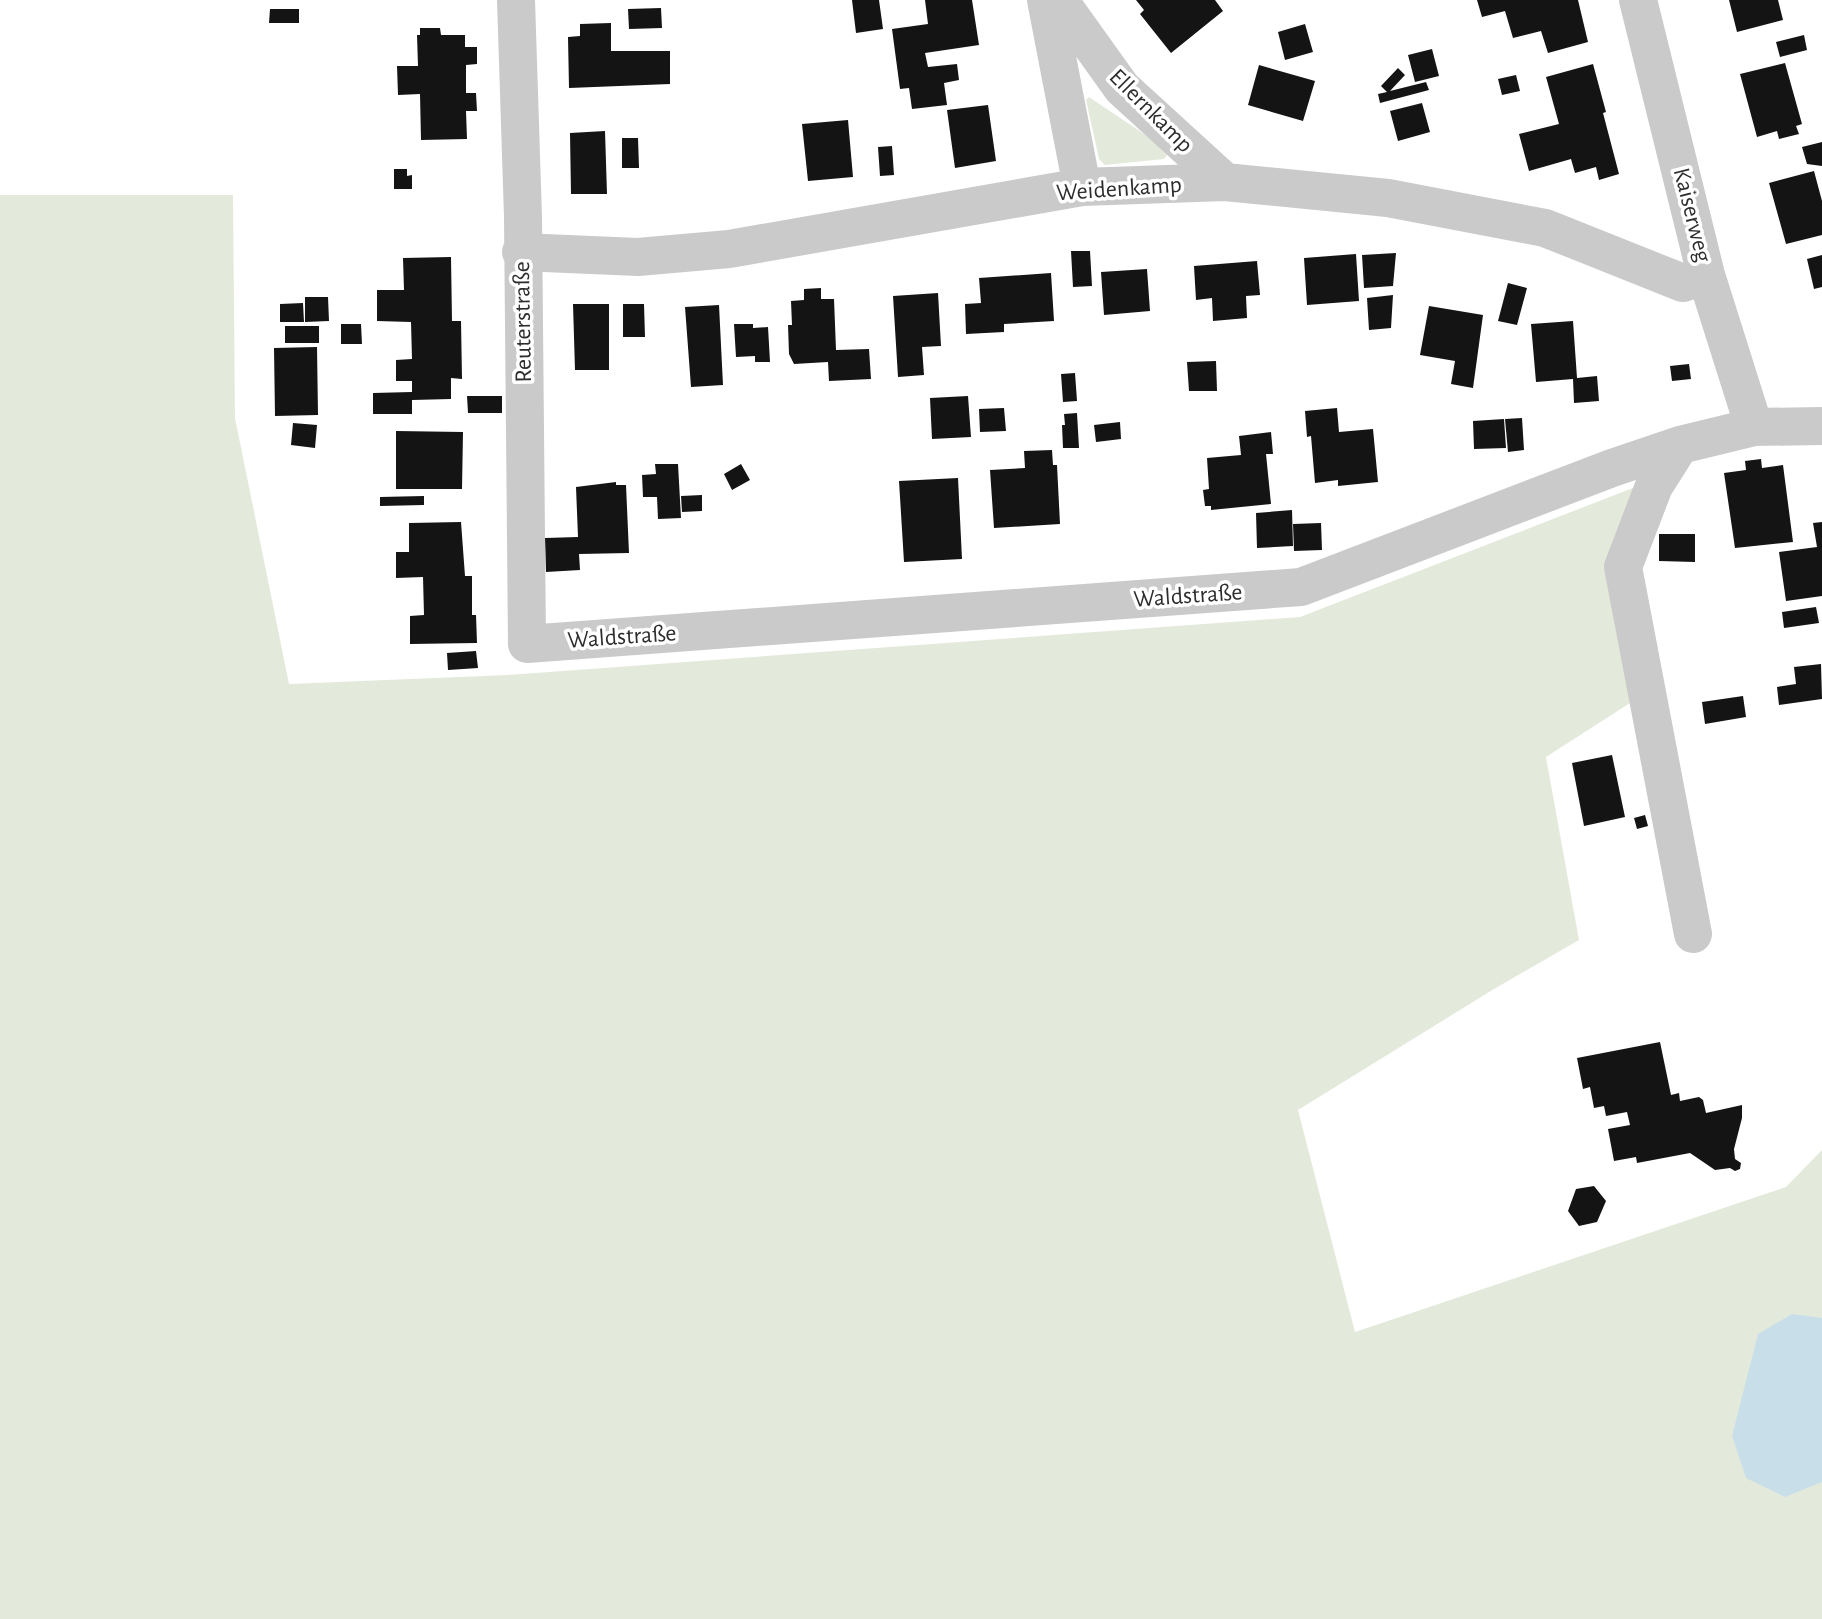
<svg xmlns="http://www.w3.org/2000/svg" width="1822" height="1619" viewBox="0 0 1822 1619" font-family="'Alegreya Sans',sans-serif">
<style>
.green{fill:#e4eadb}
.water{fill:#c8dfea}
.building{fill:#141414}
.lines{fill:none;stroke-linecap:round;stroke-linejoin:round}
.minor{stroke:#cacaca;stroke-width:38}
.labels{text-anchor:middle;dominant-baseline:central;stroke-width:7;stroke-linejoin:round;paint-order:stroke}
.street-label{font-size:24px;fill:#2d2d2d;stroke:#fff}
</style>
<rect width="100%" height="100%" fill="#fff"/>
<path class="green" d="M1089,97l70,47 6,6 2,5 -3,4 -59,6 -6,-6 -13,-59z
M0,195h233l2,223 54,266 218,-9 793,-58 338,-131 3,210 -95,61 33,183 -85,49 -196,121 57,222 431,-145 36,-37v469h-1822z"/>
<path class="water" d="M1792,1314l30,4v164l-37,15 -39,-19 -14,-42 26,-102z"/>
<path class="building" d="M852,0h27l4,29 -27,4z
M925,0h47l7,45 -54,8 3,14 29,-3 2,16 -15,3 3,22 -35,4 -3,-21 -9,1 -8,-60 36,-5z
M1136,0h79l8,11 -52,42 -31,-39 4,-4z
M1477,0h101l10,42 -40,11 -7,-22 -28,7 -8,-27 -23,6z
M1729,0h49l5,20 -46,12z
M661,8l1,20 -33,1 -1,-20z
M270,9h29v14h-30z
M611,23v28h59v33l-101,4 -1,-51 12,-1v-12z
M1305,24l8,28 -28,8 -7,-28z
M420,28h20l1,7h24v12h12v17l-11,1v28h10l1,18h-11l1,28 -46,1 -1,-46 -22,1 -1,-29h21l-1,-31h3z
M1804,35l3,15 -27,7 -4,-15z
M1432,49l7,27 -24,6 -7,-27z
M1785,63l17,61 -6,2 3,8 -20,5 -2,-8 -20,6 -17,-63z
M1593,64l13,48 -3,1 16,61 -20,6 -3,-13 -21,6 -4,-14 -42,12 -10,-37 40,-10 -13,-47z
M1259,65l56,16 -12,40 -55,-16z
M1398,68l7,7 -15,16 36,-9 3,8 -49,13 -2,-9 9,-2 -6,-6z
M1516,75l4,16 -18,4 -4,-16z
M1422,103l8,29 -32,9 -8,-30z
M988,105l8,56 -41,7 -8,-58z
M848,120l5,57 -45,4 -6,-57z
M605,131l2,63h-36l-1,-61z
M622,138h16l1,30h-17z
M1822,142v24l-15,-2 -5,-17z
M892,146l2,29 -14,1 -2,-29z
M394,169h13v7l5,-1v14h-18z
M1814,171l8,30v34l-36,9 -17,-61z
M1071,251h19l2,35 -19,1z
M1396,253l-3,33 -29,2 -2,-33z
M1356,254l3,47 -52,4 -3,-47z
M1822,255v32l-8,2 -7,-30z
M451,257l1,64h9l1,58 -11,-1v21l-39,1v14h-39v-21l39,-1v-11h-16v-21l16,-1 -1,-37 -34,-1v-31h27l-1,-32z
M1257,261l3,34 -14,1 1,22 -34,3 -1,-23 -16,2 -2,-34z
M1147,269l3,42 -46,4 -3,-43z
M1051,273l3,48 -50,3v8l-38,2 -1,-30 16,-1 -2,-25z
M1508,283l19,5 -10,37 -19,-4z
M821,288v11h13l2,51 33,-1 2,30 -42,2 -1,-19 -34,2 -5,-10 -1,-29h4l-1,-24 13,-1v-11z
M938,293l3,53 -19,1 2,28 -26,2 -5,-81z
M1393,295l-2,33 -22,2 -2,-32z
M305,297h23l1,24 -24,1z
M303,303l1,19h-24v-18z
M573,304h36v66h-34z
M623,304h21l1,33h-22z
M719,305l4,80 -32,2 -6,-80z
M1429,306l54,9 -10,73 -22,-4 4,-23 -35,-6z
M1573,321l4,57 20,-2 2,25 -25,2 -1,-24 -37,3 -5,-58z
M341,324h20l1,20h-21z
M734,324h19v4l15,-1 2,35h-15v-6l-19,1z
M285,326h34v17h-34z
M317,347l1,68 -43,1 -1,-68z
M1216,361l1,30h-28l-2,-29z
M1689,364l2,15 -19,2 -2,-15z
M1075,373l2,28 -14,1 -2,-28z
M467,396h35v17h-34z
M968,396l3,41 -39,2 -2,-41z
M1004,408l2,23 -26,1 -1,-23z
M1337,408l2,24 34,-3 5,53 -40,4v-6l-23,3 -4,-47 -4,1 -2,-26z
M1077,413l2,35h-16l-1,-23h3l-1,-11z
M1522,418l2,32 -16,2 -3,-33z
M1504,419l2,29 -32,1 -1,-28z
M1120,422l1,17 -25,3 -2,-17z
M293,423l24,2 -2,23 -24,-3z
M396,431l67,1 -1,57h-66z
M1271,432l2,22h-7l5,50 -60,6v-4h-6l-2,-16 6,-1 -2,-31 34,-3 -2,-19z
M1052,450l1,15h4l3,59 -66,4 -4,-58 35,-2 -1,-17z
M1761,459l1,9 21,-3 10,77 -58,6 -11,-75 22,-3 -1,-9z
M655,464h23l3,54 -23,1 -1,-22h-14l-1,-22 14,-1z
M741,464l9,16 -18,10 -8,-16z
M958,478l4,81 -58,3 -5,-81z
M616,482v3h10l3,68 -50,1 1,16 -34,2 -1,-34 33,-1 -2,-50z
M702,495v16l-20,1 -1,-16z
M424,496v9l-44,1v-9z
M1292,510l1,36 -36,2 -1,-35z
M461,522l4,54h7v39h4l1,28 -67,1v-28l14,-1 -1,-38 -27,1v-26h13v-29z
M1822,522v74l-36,5 -7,-49 38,-5 -4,-24z
M1321,523l1,27 -28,1 -1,-27z
M1659,534h36v28l-36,-1z
M1816,607l3,16 -35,5 -2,-16z
M476,651l2,17 -30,2 -1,-17z
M1821,664l1,35 -43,6 -2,-18 19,-3 -2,-17z
M1743,696l3,21 -41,7 -3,-22z
M1612,755l13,62 -41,9 -12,-63z
M1645,815l3,11 -11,3 -3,-11z
M1660,1042l11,53 8,-2 1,8 19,-4 4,3 3,13 36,-8v13l-8,31 1,10 6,4 -1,6 -5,2 -5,-3 -15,2 -25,-17 -53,10 -1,-6 -22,4 -6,-32 22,-4 -3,-13 -21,4 -2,-10 -10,2 -4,-21 -7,2 -6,-31z
M1594,1186l12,15 -9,21 -18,4 -11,-15 8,-22z"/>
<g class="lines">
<path class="minor" d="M516,0l7,217 4,427 774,-57 311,-119 68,-23 74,-18 68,-1
M1046,0l36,187
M1059,0l63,88 103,94
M1638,0l68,275 48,152
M521,252l117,5 91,-8 353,-62 143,-5 163,16 157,30 138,55 23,-8
M1680,445l-26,41 -31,81 70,367"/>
</g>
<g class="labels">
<g class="street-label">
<text transform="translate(1151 111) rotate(45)">Ellernkamp</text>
<text transform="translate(1119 189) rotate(-4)">Weidenkamp</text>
<text transform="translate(1692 215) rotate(76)">Kaiserweg</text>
<text transform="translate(523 322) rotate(-91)">Reuterstraße</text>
<text transform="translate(1188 596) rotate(-4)">Waldstraße</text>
<text transform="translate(622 637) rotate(-4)">Waldstraße</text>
</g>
</g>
</svg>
